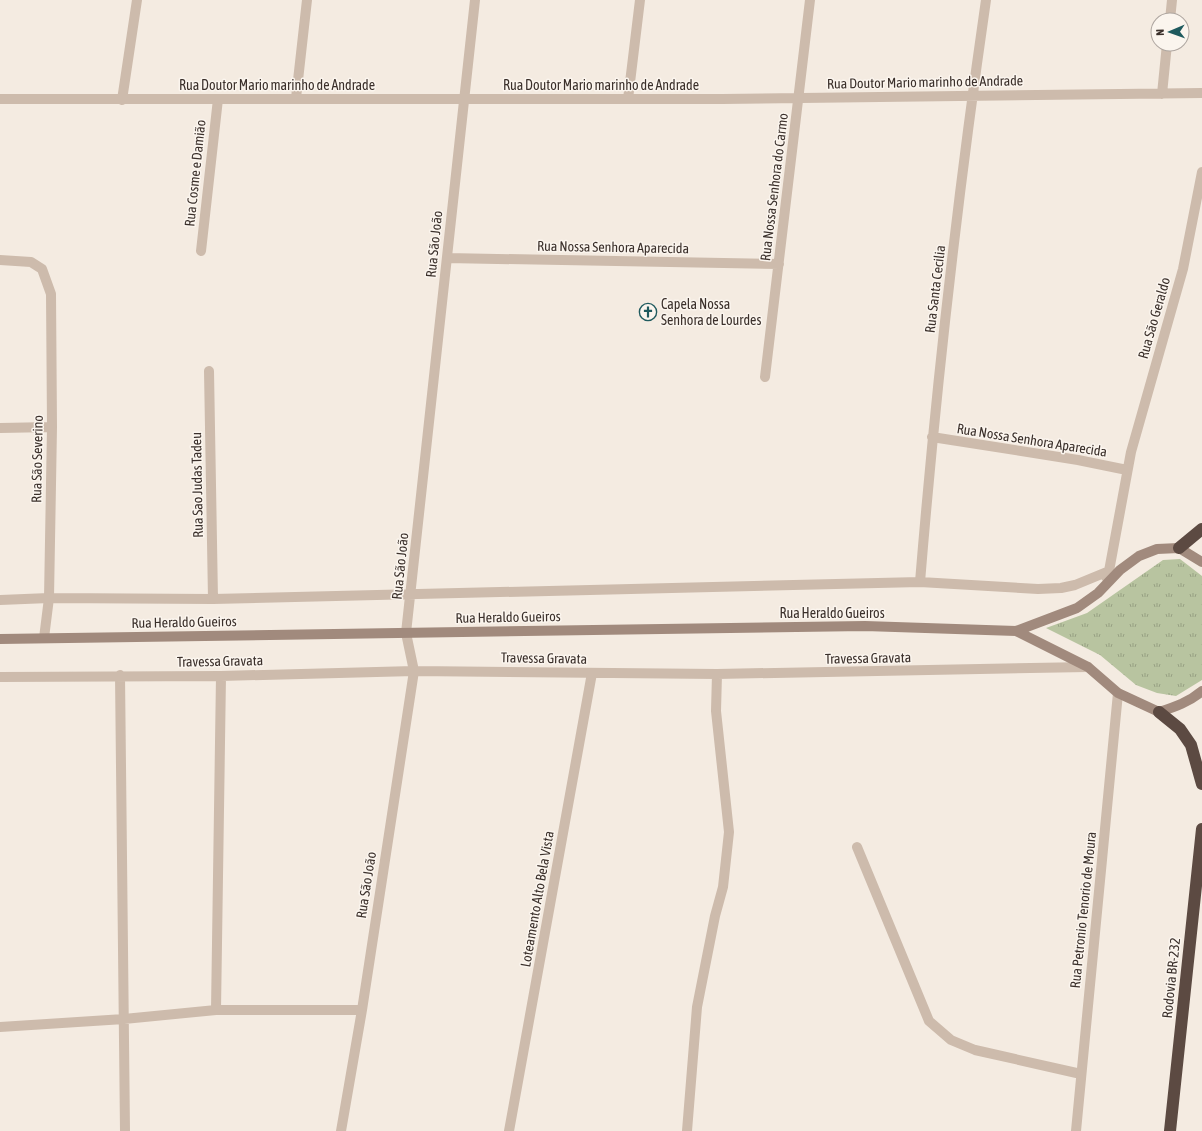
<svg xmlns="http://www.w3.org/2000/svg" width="1202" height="1131" viewBox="0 0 1202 1131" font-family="'Asap Condensed',sans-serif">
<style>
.grass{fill:url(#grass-tufts)}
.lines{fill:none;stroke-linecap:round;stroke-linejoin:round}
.lane{stroke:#cdbbac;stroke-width:10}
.street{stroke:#cdbbac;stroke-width:10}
.secondary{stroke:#a18a7d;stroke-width:10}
.highway{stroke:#5c4a42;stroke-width:12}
.labels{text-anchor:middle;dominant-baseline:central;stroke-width:3;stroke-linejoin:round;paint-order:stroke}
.street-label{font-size:14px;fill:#3b302b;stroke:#fbf5ee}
.poi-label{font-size:14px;fill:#3b302b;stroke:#fbf5ee;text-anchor:start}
</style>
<defs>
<pattern id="grass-tufts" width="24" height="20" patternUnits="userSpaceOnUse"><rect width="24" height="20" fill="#b8c4a0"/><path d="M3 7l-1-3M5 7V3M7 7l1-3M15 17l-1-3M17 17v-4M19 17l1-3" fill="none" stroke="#97a083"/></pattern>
</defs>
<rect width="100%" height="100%" fill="#f4ebe1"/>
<path class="grass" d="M1180,559l22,17v104l-26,16 -19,-3 -21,-8 -36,-30 -54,-27 41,-15 76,-53z"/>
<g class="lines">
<path class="lane" d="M857,847l72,174 22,19 24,10 106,24"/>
<path class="street" d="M1170,20l2,-20
M1162,94l5,-50
M296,98l11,-98
M0,99h722l480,-6
M628,99l12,-99
M122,100l15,-100
M201,251l17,-152
M447,258l332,6
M0,260l31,2 11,7 9,25 1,133 -3,171 -5,40
M209,371l4,228
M765,377l45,-377
M0,428l52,-1
M932,437l146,23 49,10
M1106,577l3,-6 22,-119 52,-183 19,-97
M920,582c16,-195 38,-389 66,-582
M0,600l49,-2 164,1 707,-17 118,7 23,-1 14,-3 34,-14
M120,675l5,456
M0,677l221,-1 193,-5 303,3 371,-7
M216,1010l5,-334
M0,1027l124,-8 92,-9h146
M341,1131l21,-121 52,-339 -8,-38 69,-633
M509,1131l83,-458
M687,1131l10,-124 18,-91 8,-29 6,-55 -13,-121 1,-37
M1076,1131l42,-438"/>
<path class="secondary" d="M1016,631l72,36 30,26 41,19c16,-5 30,-10 43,-21
M0,639l865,-13 151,5 61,-23 21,-15 22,-23 19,-14 18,-7 22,-1 23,14"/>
<path class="highway" d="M1179,548l23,-19
M1159,712l21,17 11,16 11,39
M1170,1131l32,-302"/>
</g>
<defs>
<symbol id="church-ring" viewBox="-11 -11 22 22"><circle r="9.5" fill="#fbf5ee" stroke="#1f5a5e" stroke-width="1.5"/><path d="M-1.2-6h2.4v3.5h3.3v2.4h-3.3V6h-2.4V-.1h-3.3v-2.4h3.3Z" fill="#1f5a5e"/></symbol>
</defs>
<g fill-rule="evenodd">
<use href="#church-ring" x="638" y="302" width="20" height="20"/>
</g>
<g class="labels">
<g class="street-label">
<text transform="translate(925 82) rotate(-1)">Rua Doutor Mario marinho de Andrade</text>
<text x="277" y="85">Rua Doutor Mario marinho de Andrade</text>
<text x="601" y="85">Rua Doutor Mario marinho de Andrade</text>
<text transform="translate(195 173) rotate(-84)">Rua Cosme e Damião</text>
<text transform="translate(774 187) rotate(-83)">Rua Nossa Senhora do Carmo</text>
<text transform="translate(434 244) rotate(-84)">Rua São João</text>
<text transform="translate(613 247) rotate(1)">Rua Nossa Senhora Aparecida</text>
<text transform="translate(935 289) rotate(-83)">Rua Santa Cecilia</text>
<text transform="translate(1154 318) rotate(-74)">Rua São Geraldo</text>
<text transform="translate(1032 440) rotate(9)">Rua Nossa Senhora Aparecida</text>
<text transform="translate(37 459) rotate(-89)">Rua São Severino</text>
<text transform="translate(197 485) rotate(-91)">Rua Sao Judas Tadeu</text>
<text transform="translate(400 566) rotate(-84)">Rua São João</text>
<text x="832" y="613">Rua Heraldo Gueiros</text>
<text transform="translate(508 617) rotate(-1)">Rua Heraldo Gueiros</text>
<text transform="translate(184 622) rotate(-1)">Rua Heraldo Gueiros</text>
<text transform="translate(544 658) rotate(1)">Travessa Gravata</text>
<text transform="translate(868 658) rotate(-1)">Travessa Gravata</text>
<text transform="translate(220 661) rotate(-1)">Travessa Gravata</text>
<text transform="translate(366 885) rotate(-81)">Rua São João</text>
<text transform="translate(537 899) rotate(-80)">Loteamento Alto Bela Vista</text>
<text transform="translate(1083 910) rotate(-84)">Rua Petronio Tenorio de Moura</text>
<text transform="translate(1171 978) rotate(-84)">Rodovia BR-232</text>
</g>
<g class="poi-label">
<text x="661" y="304">Capela Nossa<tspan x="661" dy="16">Senhora de Lourdes</tspan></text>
</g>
</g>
<g transform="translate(1170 32) rotate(268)"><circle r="19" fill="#fbf5ee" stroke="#aea6a0"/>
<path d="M0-3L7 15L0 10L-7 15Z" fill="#1f5a5e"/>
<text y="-6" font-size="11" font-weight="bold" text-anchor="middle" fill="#3b302b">N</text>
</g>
</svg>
